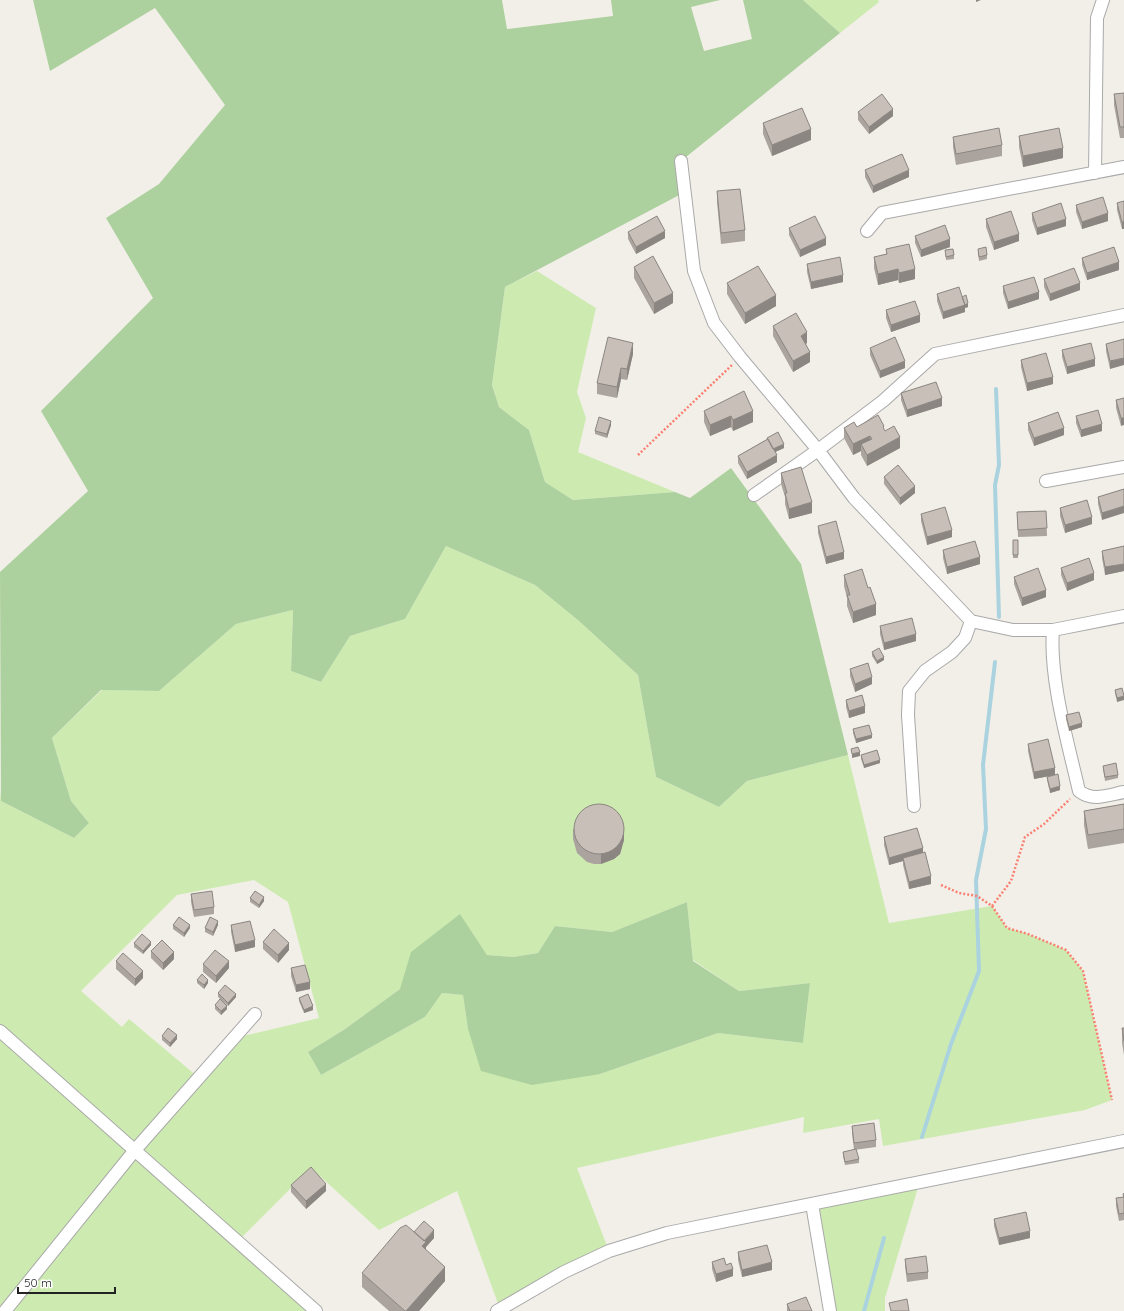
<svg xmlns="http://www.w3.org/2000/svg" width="1124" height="1311" viewBox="0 0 1124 1311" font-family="Quicksand,sans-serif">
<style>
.grass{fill:#cdebb0;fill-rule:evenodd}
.forest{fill:#add19e}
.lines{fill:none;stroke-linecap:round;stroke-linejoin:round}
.stream{stroke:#aad3df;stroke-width:4}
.minor-casing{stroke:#a9a9a9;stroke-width:14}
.path{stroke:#fa8072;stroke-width:2.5;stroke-dasharray:2 2;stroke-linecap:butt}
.minor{stroke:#fff;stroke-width:12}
.wall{fill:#aba49e}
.shaded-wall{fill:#8b8681}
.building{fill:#c7bfb8;stroke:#8b8681}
</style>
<rect width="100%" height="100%" fill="#f2efe9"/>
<path class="grass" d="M803,0h75l1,2 -39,31z
M537,271l59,37 -19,84 9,26 -8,34 97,40 -102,8 -28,-18 -16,-52 -30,-23 -7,-22 13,-98z
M446,546l89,39 44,36 59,54 18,102 63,30 28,-26 101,-26 41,168 103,-17 15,22 21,6 38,16 17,21 29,129 -27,10 -202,36 -4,-27 -76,14 1,-16 -227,51 32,83 -109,58 -43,-118 -78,39 -68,-62 -73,73 78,70h-316v-522l1,12 73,37 15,-15 -18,-22 -19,-63 50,-48 57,1 77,-67 57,-14 -2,61 30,11 29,-46 55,-17zM254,880l34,22 31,116 -84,20 -37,39 -69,-58 -7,8 -41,-36 96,-96zM687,902l6,58 46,31 71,-8 -7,60 -85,-10 -118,41 -132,-45 -5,-34 -21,-2 -17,24 -104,58 -13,-23 37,-23 55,-40 60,-74 27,40 26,2 25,-4 17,-27 57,6z
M920,1181l-35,117v13h-55l-18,-107z"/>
<path class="forest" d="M33,0h469l5,29 106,-13 -2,-16h109l-29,7 13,44 48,-12 -9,-39h60l37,33 -159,128 4,31 -180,95 -13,98 7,22 30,23 16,52 28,18 102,-8 15,6 41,-30 70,96 47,191 -101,26 -28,26 -63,-30 -18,-102 -59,-54 -44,-36 -89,-39 -41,73 -55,17 -29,46 -30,-11 2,-61 -57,14 -77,67 -58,-1 -49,48 19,63 18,22 -15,15 -73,-37 -1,-229 88,-81 -47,-80 112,-113 -47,-80 53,-34 66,-79 -70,-97 -105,63z
M687,902l6,59 46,30 71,-8 -7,60 -85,-10 -118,41 -68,11 -51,-14 -13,-42 -5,-34 -21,-2 -17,24 -104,58 -13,-23 37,-23 55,-40 11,-37 49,-38 27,41 26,2 25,-4 17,-27 57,6z"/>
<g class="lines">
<path class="stream" d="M996,389l3,76 -4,20 4,132
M922,1137l29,-93 28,-73 -3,-91 10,-51 -3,-64 12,-103
M864,1311l20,-73"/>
<defs>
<path id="minor" d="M681,161l13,110 20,52 26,34 78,93 36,48 117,123 42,9h40l71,-14
M1095,173l2,-155 6,-18
M867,231l15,-18 242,-46
M1046,481l78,-14
M754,495l64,-45 65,-49 52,-47 189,-39
M1053,630c-4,48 15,113 26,161 14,11 29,4 45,1
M914,806l-6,-91 1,-24 16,-20 27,-19 13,-14 6,-17
M0,1031l316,280
M812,1204l18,107
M5,1311l130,-161 120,-136
M497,1311l67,-39 45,-21 58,-18 457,-92"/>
</defs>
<use href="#minor" class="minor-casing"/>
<path class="path" d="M638,455l95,-91
M941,885l18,8 18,3 15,10 15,22 21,6 38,16 17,21 29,129
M992,906l19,-25 14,-44 19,-13 26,-25"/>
<use href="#minor" class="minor"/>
</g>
<path class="wall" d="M1124,93v45h-4l-6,-33v-11z
M858,112l35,4 -24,18 -11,-14z
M763,123l48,17 -39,16 -9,-22z
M1019,136l44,22 -40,9 -4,-20z
M953,137l49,8v11l-46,9 -3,-18z
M865,170l44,7 -36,16 -8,-16z
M717,191l28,39v11l-24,3 -4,-42z
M1124,201l-2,28 -5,-19v-7z
M1076,205l32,16 -26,8 -6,-17z
M1032,213l34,13 -29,9 -5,-15z
M986,219l33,22 -25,9 -8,-23z
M789,228l37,17 -26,12 -11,-22z
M628,232l37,6 -29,16 -8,-15z
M915,236l35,11 -29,10 -6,-14z
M886,249l29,30 -16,4 -1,-3 -20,5 -4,-17v-11l12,-3z
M978,249l9,6v4l-8,2 -1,-8z
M945,250l9,5v4l-8,1z
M1082,258l37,12 -32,10 -5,-15z
M807,264l36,18 -32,7 -4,-17z
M634,267l39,36 -19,11 -20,-36z
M1044,279l36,11 -30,11 -6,-14z
M727,283l49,23 -31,18 -18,-30z
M1003,286l36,13 -31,10 -5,-16z
M937,294l25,3 6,10 -3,1v4l-22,7 -6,-18z
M886,310l34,12 -29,10 -5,-14z
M773,326l34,17 -1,1 4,18 -17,10 -20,-36z
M1124,339l-14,30 -4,-18v-7z
M870,348l35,20 -25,10 -10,-23z
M1062,350l33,16 -28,8 -5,-17z
M633,354l-6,26 -6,-1 -4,19 -20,-4v-11z
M1021,360l32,24 -26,7 -6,-24z
M901,393l41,13 -35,11 -6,-17z
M1124,398l-3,28 -5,-18v-8z
M704,411h49v11l-20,9 -2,-4 -21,9 -6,-14z
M1076,416l26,15 -21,6 -5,-14z
M1028,423l36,12 -30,11 -6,-16z
M611,425l-4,13 -12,-4v-3z
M857,427l27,3 16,18 -33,18 -6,-11v-4l-8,4 -9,-17v-10z
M767,438l17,10 -9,4 2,10 -30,17 -9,-16v-7l29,-17z
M781,473l31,40 -23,6 -4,-15v-7l-4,-13z
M884,477l31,16 -15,12 -16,-21z
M1124,489l-22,31 -4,-16v-7z
M1060,508l32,16 -27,9 -5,-17z
M1046,511l1,25 -29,1 -1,-25z
M921,514l31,23 -25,8 -6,-24z
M818,526l26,33 -18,5 -8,-31z
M1013,540h5v18h-5z
M1124,546v25l-19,4 -3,-17v-7z
M943,550l37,14 -33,10 -4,-16z
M1061,568l33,12 -27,11 -6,-16z
M844,575l32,40 -23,8 -6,-17v-8l-3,-12z
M1014,577l32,20 -24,9 -8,-22z
M880,626l36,15 -32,9 -4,-16z
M872,652l12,8 -7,4 -5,-8z
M850,669l22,15 -17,8 -5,-16z
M1122,688l-5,14 -2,-9v-3z
M846,700l19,13 -16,5 -3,-11z
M1066,715l16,12 -13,4 -3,-12z
M853,729l19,9 -16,5 -3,-10z
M1028,744l27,31 -21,4 -6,-28z
M861,755l19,8 -16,5 -3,-9z
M1103,766l15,9v3l-13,3 -2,-12z
M1047,777l13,13 -10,3 -3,-13z
M1124,804v39l-36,6 -4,-24v-14z
M573,829l51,11 -4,14 -6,5 -13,5h-7l-7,-2 -10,-9 -4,-14z
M884,837l39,16 8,31 -22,5 -6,-24v-4l-14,4 -5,-20z
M191,894l23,13v7l-20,3 -3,-15z
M250,898l14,3 -5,7 -9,-6z
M173,925l17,3 -6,9 -11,-8z
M218,925l-5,11 -8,-4v-4z
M231,925l24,22 -20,5 -4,-20z
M263,942l26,8 -11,13 -15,-14z
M134,943l17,2 -8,9 -9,-7z
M151,951l23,8 -11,11 -12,-12z
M116,961l27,17 -8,8 -19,-17z
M203,964l26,4 -13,15 -13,-11z
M291,968l19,21 -14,3 -5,-16z
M197,980l11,3 -4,6 -7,-6z
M218,993l18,4 -8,9 -10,-9z
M299,998l14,12 -9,3 -5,-12z
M215,1005l12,4 -6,6 -6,-6z
M1122,1028h2v27l-2,-12z
M162,1036l15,3 -7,8 -8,-7z
M852,1126l24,14v7l-22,3 -2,-17z
M843,1152l16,7v4l-14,2 -2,-9z
M291,1185l35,6 -20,18 -15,-17z
M1124,1193v27l-5,1 -3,-15v-8l7,-1v-3z
M994,1219l36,19 -31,7 -5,-19z
M414,1232l20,6 -8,9v3l19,31 -26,30h-30l-27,-24v-14z
M738,1252l34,18 -30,7 -4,-17z
M905,1259l23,13v7l-21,3 -2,-16z
M712,1262l14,3 7,11 -17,6 -4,-13z
M787,1304l25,7h-25z"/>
<path class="shaded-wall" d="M976,0h5l-5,2z
M893,109v7l-24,18v-7z
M811,129v11l-39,16v-11z
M1063,148v10l-40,9v-11z
M909,170v7l-36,16v-7z
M1108,213v8l-26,8v-7z
M1066,219v7l-29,9v-7z
M1122,222h2v7h-2z
M665,231v7l-29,16v-7z
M1019,234v7l-25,9v-8z
M826,238v7l-26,12v-7z
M950,239v8l-29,10v-7z
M1119,262v8l-32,10v-7z
M898,269v11l-20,5v-11z
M915,269v10l-16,4v-10z
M843,275v7l-32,7v-7z
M1080,283v7l-30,11v-7z
M1039,292v7l-31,10v-7z
M673,293v10l-19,11v-11z
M776,295v11l-31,18v-11z
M968,303v4l-3,1v4l-22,7v-7z
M920,315v7l-29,10v-7z
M807,332v11l-6,4v-11z
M633,343v11l-6,26v-11z
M810,352v10l-17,10v-11z
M1124,358v7l-14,4v-8z
M1095,359v7l-28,8v-7z
M905,361v7l-25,10v-7z
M621,368v11l-4,19v-11z
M1053,377v7l-26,7v-8z
M942,398v8l-35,11v-7z
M753,411v11l-20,9v-11z
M731,416v11l-21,9v-11z
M1121,418h3v7l-3,1z
M611,421v4l-4,13v-4z
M1102,424v7l-21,6v-7z
M1064,428v7l-30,11v-8z
M870,436v10l-9,-2v7l-8,4v-11z
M900,437v11l-33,18v-11z
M784,444v4l-11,5v-4z
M777,455v7l-30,17v-7z
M915,486v7l-15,12v-7z
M812,502v11l-23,6v-10z
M1124,506v7l-22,7v-7z
M1092,517v7l-27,9v-8z
M952,530v7l-25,8v-8z
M844,552v7l-18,5v-7z
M980,557v7l-33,10v-7z
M1124,564v7l-19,4v-8z
M1094,573v7l-27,11v-8z
M1046,590v7l-24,9v-8z
M876,604v11l-23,8v-11z
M916,634v7l-32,9v-7z
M884,657v3l-7,4v-3z
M872,677v7l-17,8v-8z
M1124,696v4l-7,2v-4z
M865,706v7l-16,5v-7z
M1082,723v4l-13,4v-4z
M872,735v3l-16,5v-4z
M860,752v4l-8,2v-4z
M880,760v3l-16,5v-3z
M1055,768v7l-21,4v-7z
M1060,786v4l-10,3v-4z
M624,829v11l-4,14 -6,5 -13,5v-10z
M923,848v8l-20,2v3l-14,4v-7z
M931,876v8l-22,5v-7z
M264,897v4l-5,7v-3z
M218,921v4l-5,11v-4z
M190,925v3l-6,9v-4z
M255,940v7l-20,5v-7z
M151,942v3l-8,9v-3z
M289,943v7l-11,13v-8z
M174,952v7l-11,11v-7z
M229,961v7l-13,15v-7z
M143,971v7l-8,8v-7z
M208,980v3l-4,6v-4z
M310,982v7l-14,3v-7z
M236,994v3l-8,9v-3z
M227,1006v3l-6,6v-4z
M313,1006v4l-9,3v-3z
M177,1035v4l-7,8v-4z
M326,1184v7l-20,18v-8z
M434,1230v8l-8,9v9l-4,-10 2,-4z
M1030,1231v7l-31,7v-7z
M772,1262v8l-30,7v-7z
M445,1267v14l-26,30h-13z
M733,1269v7l-17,6v-8z"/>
<path class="building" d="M1124,93v34h-4l-6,-33z
M882,94l11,15 -24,18 -11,-15z
M802,108l9,21 -39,16 -9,-22z
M999,128l3,17 -46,9 -3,-17z
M1059,128l4,20 -40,8 -4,-20z
M902,154l7,16 -36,16 -8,-16z
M740,189l5,41 -24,3 -4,-42z
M1103,197l5,16 -26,9 -6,-17z
M1124,201v21h-2l-5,-19z
M1061,203l5,16 -29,9 -5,-15z
M1011,211l8,23 -25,8 -8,-23z
M657,216l8,15 -29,16 -8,-15z
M815,216l11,22 -26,12 -11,-22z
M945,225l5,14 -29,11 -6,-14z
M909,244l6,25 -16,4 -1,-4 -20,5 -4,-17 13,-3 -1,-5z
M986,247l1,8 -8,2 -1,-8z
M1114,247l5,15 -32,11 -5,-15z
M953,249l1,6 -8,2 -1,-7z
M653,256l20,37 -19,10 -20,-36z
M840,257l3,18 -32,7 -4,-18z
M758,266l18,29 -31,18 -18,-30z
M1074,268l6,15 -30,11 -6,-15z
M1034,277l5,15 -31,10 -5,-16z
M959,287l6,18 -22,7 -6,-18z
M966,295l2,8 -3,2 -3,-8z
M915,301l5,14 -29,10 -5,-15z
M796,313l11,19 -6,4 9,16 -17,9 -20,-35z
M608,337l25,6 -6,26 -6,-1 -4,19 -20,-4z
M895,337l10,24 -25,10 -10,-23z
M1124,339v19l-14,3 -4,-17z
M1091,343l4,16 -28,8 -5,-17z
M1046,353l7,24 -26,6 -6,-23z
M936,382l6,16 -35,12 -6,-17z
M744,391l9,20 -20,9 -2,-4 -21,9 -6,-14z
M1124,398v20h-3l-5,-18z
M1098,410l4,14 -21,6 -5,-14z
M1058,412l6,16 -30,10 -6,-15z
M878,415l6,11 -1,1 2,4 9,-5 6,11 -33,18 -6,-11 11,-5 -2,-3 -17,8 -9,-16 10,-6 3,5z
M599,417l12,4 -4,13 -12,-3z
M778,432l6,12 -11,5 -6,-11z
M768,439l9,16 -30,17 -9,-16z
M898,465l17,21 -15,12 -16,-21z
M801,467l11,35 -23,7 -4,-16h2l-6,-20z
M1124,489v17l-22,7 -4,-16z
M1087,500l5,17 -27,8 -5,-17z
M945,507l7,23 -25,7 -6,-23z
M1046,511l1,17 -29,2 -1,-18z
M836,521l8,31 -18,5 -8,-31z
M1013,540h5v15h-5z
M975,541l5,16 -33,10 -4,-17z
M1124,546v18l-19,3 -3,-16z
M1089,558l5,15 -27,10 -6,-15z
M1038,568l8,22 -24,8 -8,-21z
M862,569l6,19 2,-1 6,17 -23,8 -6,-17h3l-6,-20z
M912,618l4,16 -32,9 -4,-17z
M879,648l5,9 -7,4 -5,-9z
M868,663l4,14 -17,7 -5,-15z
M1122,688l2,8 -7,2 -2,-8z
M862,695l3,11 -16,5 -3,-11z
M1079,712l3,11 -13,4 -3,-12z
M869,725l3,10 -16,4 -3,-10z
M1048,739l7,29 -21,4 -6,-28z
M858,747l2,5 -8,2 -1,-5z
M877,750l3,10 -16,5 -3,-10z
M1116,763l2,12 -13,2 -2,-11z
M1058,774l2,12 -10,3 -3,-12z
M1124,804v25l-36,6 -4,-24z
M574 829a25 25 0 1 1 50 0a25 25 0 1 1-50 0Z
M917,828l6,20 -34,10 -5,-21z
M925,852l6,24 -22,6 -6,-24z
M212,891l2,16 -20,3 -3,-16z
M255,891l9,6 -5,8 -9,-7z
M179,917l11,8 -6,8 -11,-8z
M210,917l8,4 -5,11 -8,-4z
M250,921l5,19 -20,5 -4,-20z
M274,929l15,14 -11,12 -15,-13z
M142,934l9,8 -8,9 -9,-8z
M162,940l12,12 -11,11 -12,-12z
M215,950l14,11 -13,15 -13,-12z
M123,953l20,18 -8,8 -19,-18z
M305,965l5,17 -14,3 -5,-17z
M202,974l6,6 -4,5 -7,-5z
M225,985l11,9 -8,9 -10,-10z
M308,994l5,12 -9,4 -5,-12z
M220,999l7,7 -6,5 -6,-6z
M168,1028l9,7 -7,8 -8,-7z
M1122,1028h2v13z
M874,1123l2,17 -22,3 -2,-17z
M856,1149l3,10 -14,3 -2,-10z
M311,1167l15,17 -20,17 -15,-16z
M1124,1193v20l-5,1 -3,-16 8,-1 -1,-3z
M1026,1212l4,19 -31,7 -5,-19z
M424,1221l10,9 -10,11 -10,-9z
M406,1225l20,17 -4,4 23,21 -39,44h-1l-43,-38 38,-45z
M767,1245l5,17 -30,8 -4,-18z
M926,1256l2,16 -21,2 -2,-15z
M724,1258l2,7 5,-2 2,6 -17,5 -4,-12z
M806,1297l6,14h-22l-3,-7z
M907,1299l2,12h-18l-2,-8z"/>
<path d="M18 1287v6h97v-6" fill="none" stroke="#222222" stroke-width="2"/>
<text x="24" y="1287" font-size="12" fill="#222222" stroke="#ffffff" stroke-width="3" paint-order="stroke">50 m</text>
</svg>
